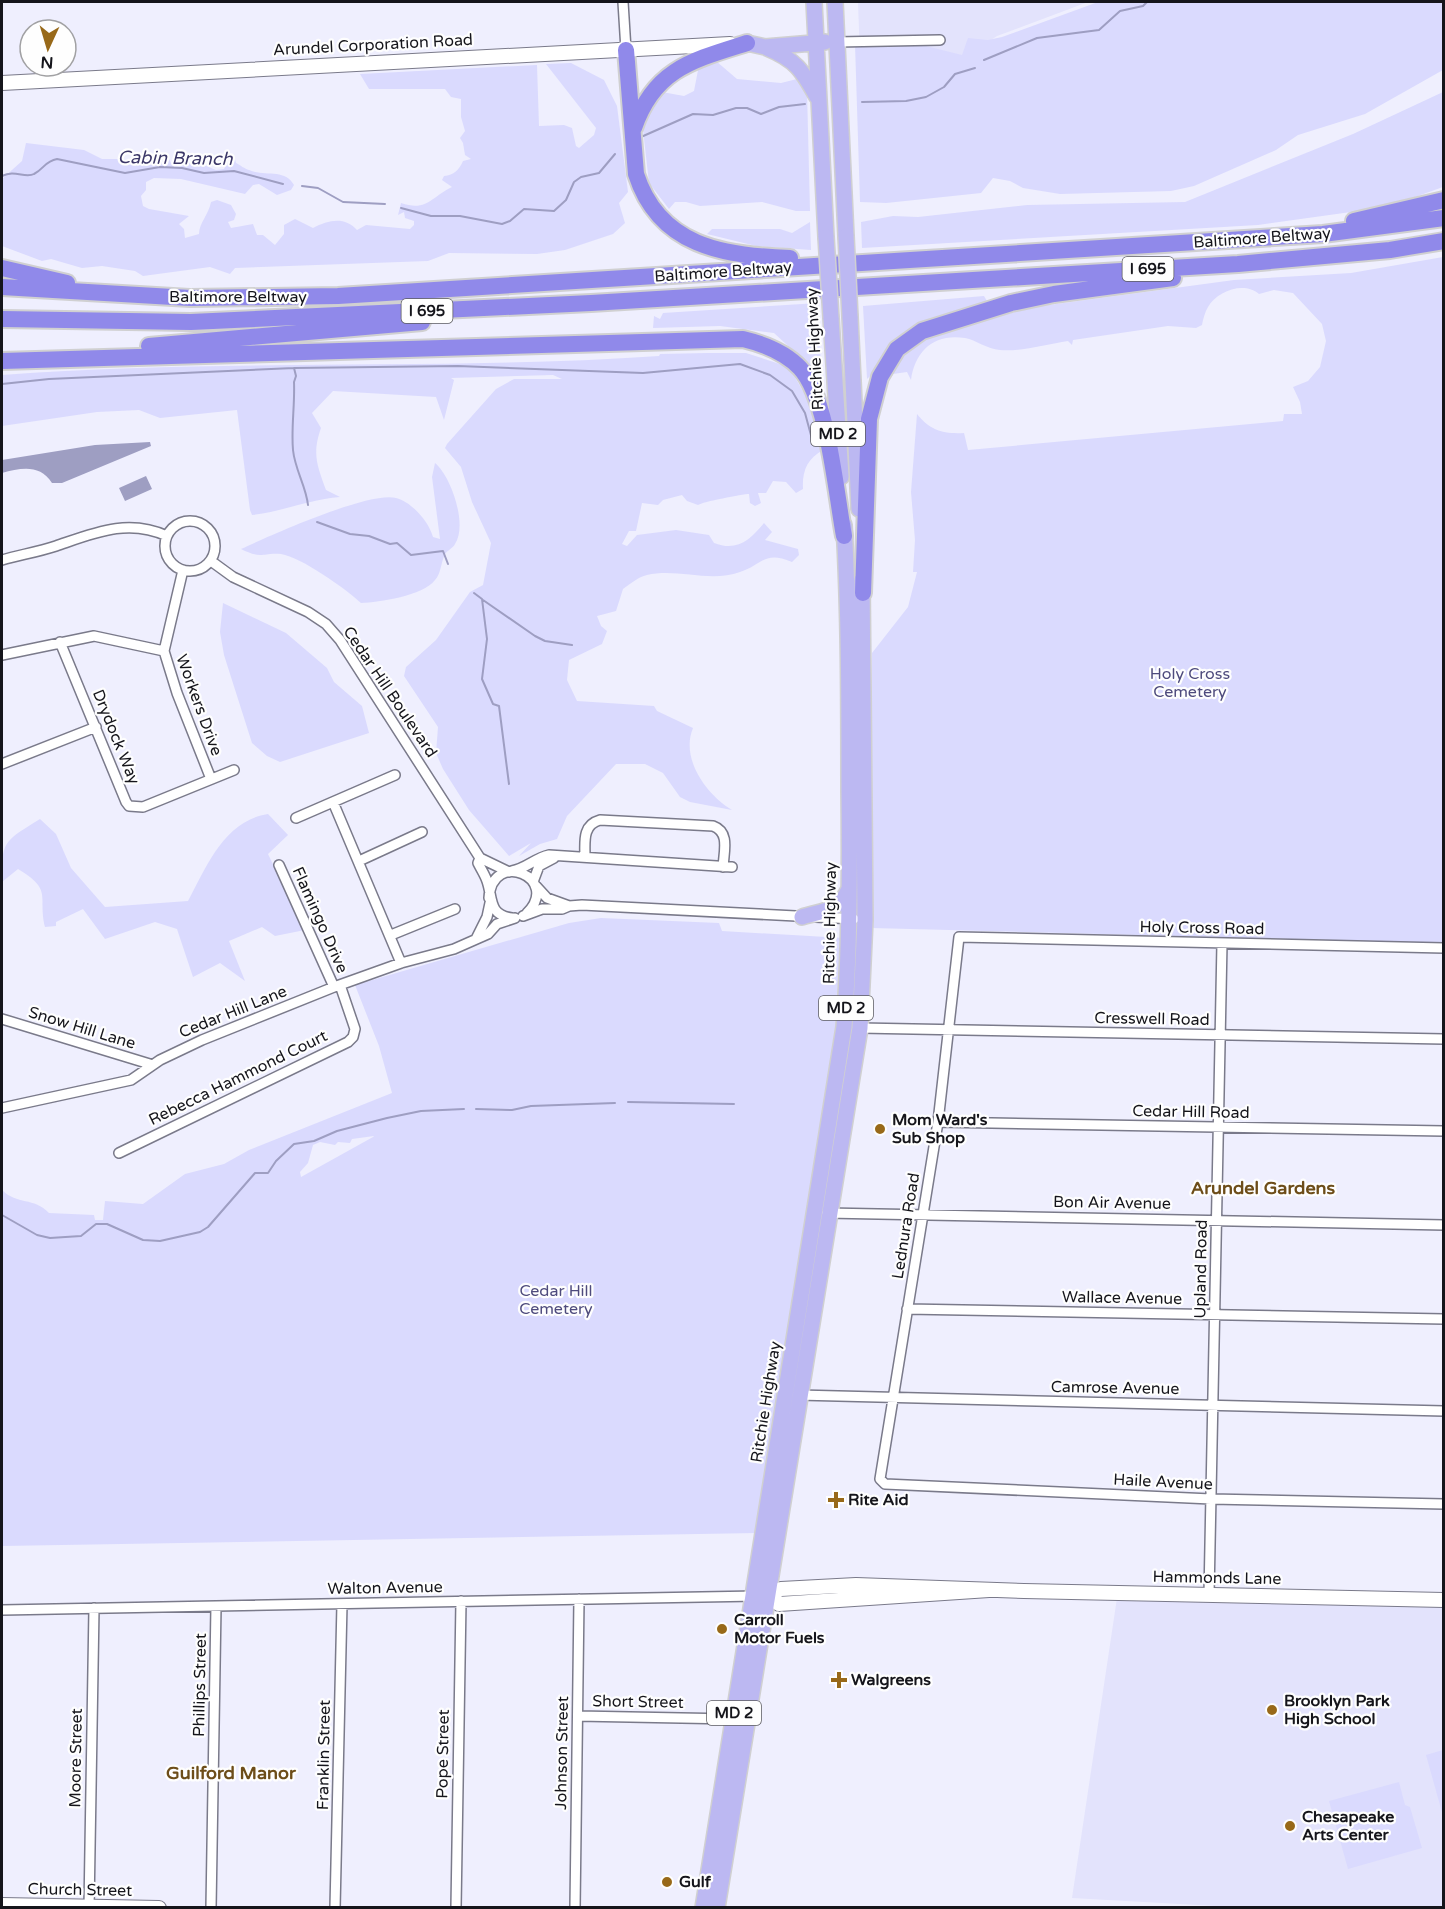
<svg xmlns="http://www.w3.org/2000/svg" width="1445" height="1909" viewBox="0 0 1445 1909" font-family="'Varela Round',sans-serif">
<style>
.built{fill:#e3e3fc}
.green{fill:#dadafe;fill-rule:evenodd}
.water{fill:#9e9ec2}
.lines{fill:none;stroke-linecap:round;stroke-linejoin:round}
.stream{stroke:#9e9ec2;stroke-width:2}
.street-casing{stroke:#7a7a8a;stroke-width:12}
.secondary-casing{stroke:#7a7a8a;stroke-width:16}
.primary-casing{stroke:#d0d0d1;stroke-width:18}
.highway-casing{stroke:#d0d0d1;stroke-width:20}
.street{stroke:#fff;stroke-width:9}
.secondary{stroke:#fff;stroke-width:14}
.primary{stroke:#bcb8f2;stroke-width:15}
.highway{stroke:#9089ea;stroke-width:16}
.primary-bridge-casing{stroke:#d0d0d1;stroke-width:18;stroke-linecap:butt}
.primary-bridge{stroke:#bcb8f2;stroke-width:15}
.poi-dot{fill:#986919;stroke:#fefefe;stroke-width:2}
.labels{text-anchor:middle;dominant-baseline:central;stroke-width:4.5;stroke-linejoin:round;paint-order:stroke}
.shield{fill:#fefefe;stroke:#5b5b5f;stroke-width:1.5}
.shield-label{font-size:15px;font-weight:bold;fill:#15151b}
.street-label{font-size:16px;fill:#15151b;stroke:#fefefe}
.park-label{font-size:16px;fill:#4e4b7d;stroke:#fefefe}
.poi-label{font-size:16px;font-weight:bold;fill:#15151b;stroke:#fefefe;text-anchor:start}
.water-label{font-size:18px;font-style:italic;fill:#3b3768;stroke:#fefefe}
.neighbourhood-label{font-size:18px;font-weight:bold;fill:#6d4d19;stroke:#fefefe}
</style>
<rect width="100%" height="100%" fill="#efeffe"/>
<path class="built" d="M858,2h230l-91,34 -30,20 -107,2z
M1117,1598l326,7v302l-191,1 -180,-10z"/>
<path class="green" d="M1098,2h345v68l-78,44 -67,21 -22,15 -82,36 -23,5 -111,3 -37,-6 -13,-7 -17,-3 -12,15 -95,10 -26,-1 -5,-158h63l44,11 6,-17 20,2 14,-3z
M716,61l21,18 44,4 16,-4 10,12 3,120h-14l-34,-9 -62,4 -14,-4h-11l-6,7 -20,-26 -6,-53 9,-25 10,-13 22,4 10,-5 5,-26z
M571,63l33,17 13,26 11,86 -9,11 6,20 -12,11 -48,16 -28,4 -88,-1 -21,8 -193,7 -5,6 -20,-7 -67,9 -8,-5 -33,-5 -20,2 -31,-9 -9,2 -40,-15v-67l20,-18 4,-18 58,7 18,9h67l2,4h28l17,7 8,-1 6,-11 5,1 1,4c4,2 9,6 13,7 16,7 36,-2 45,15l-3,5 -14,5 -18,-11 -6,1 -8,9 -64,-15 -27,-1 -8,4v8l-5,6 2,10 6,3 40,7 -10,8 5,5 1,9 14,-4c0,-11 10,-20 12,-32l6,-2 14,5 5,9 -2,6 -6,2 3,6 22,-4 4,11h6l12,10 9,-11v-9l11,-6 18,9c15,-8 32,-12 44,2l9,-5 44,4 4,-4v-4l-9,-3 -1,-6 -6,3 3,-12c26,9 30,-6 51,-16l-10,-7 2,-4c10,-1 15,-6 19,-15l8,-2 -6,-4 -2,-12 -3,-5 5,-7 -4,-14v-18l-10,-2 -6,-8h-76l-9,-15 177,-9 2,61 25,-1 8,3 4,18 3,2 15,-13 2,-7 -50,-64z
M1443,92v95l-56,20 -129,18 -396,23 -1,-26 32,-6 25,1 109,-12 158,-3 168,-68z
M810,222l1,28 -55,-4 -49,-12 5,-5h68l12,4z
M1443,257v686l-572,-15 1,-275 36,-46 9,-35h-4l2,-32 -4,-48 6,-78c14,17 26,20 47,19l4,17 315,-29 1,-7h18l-2,-12 -7,-15 15,-6 12,-14 6,-26 -4,-17 -29,-31 -19,-3 -15,4c-15,-13 -42,-3 -51,13 -3,5 -5,12 -6,18l-6,3 -28,-2 -95,14 -1,5 -4,-4c-21,3 -47,11 -68,9 -13,-1 -24,-10 -35,-12 -31,-5 -50,13 -54,42l-4,-8 -14,2 -7,12 11,-30 29,-21 108,-28 200,-27 117,-7z
M984,296l3,5 -6,4c-19,7 -70,21 -83,33 -12,12 -20,33 -31,41l-4,-73z
M818,303l4,86 -10,-21 -38,-35 -54,-7 -67,2 1,-12 6,3 3,-6z
M707,353h39l43,14 28,48 6,35c-16,9 -21,21 -20,39l-7,4 -10,-11 -13,-1 -7,12h-8l3,10 -6,3 -5,-3 -1,-9c-6,0 -47,8 -51,11l-11,-4 -5,-6 -19,5 -5,5 -16,-2 -6,28h-7l-7,13 5,2 10,-11 39,-5 33,5 5,8c23,9 36,-3 50,-20l8,9 -7,8 33,9 1,6 -7,7c-28,-12 -30,3 -52,10 -30,11 -63,-4 -93,3 -9,2 -17,9 -24,14l-7,22 -19,5 4,10 6,5 -5,13 -33,16 -2,20 10,21 77,5 3,5 36,17c-13,31 14,67 39,82l-42,-8 -10,-5 -17,-24 -18,-9h-29l-49,52 -10,23 -17,5 -21,12 12,-13 -22,13 -40,-46 -26,-41 -7,-16 2,-26 -34,-51 2,-9 30,-27 34,-48 13,-7 8,-42 -19,-41 -11,-35 -16,-19 2,-4 49,-55 18,-10h48l-9,-4 -102,3 3,2 -10,40 -8,-23 -103,-6 -21,22 9,15c-9,26 -4,37 5,62l14,7c-30,2 -58,15 -88,18l-2,-5 -13,-100 -77,8 -21,-8 -42,2 -95,14v-51c218,-17 438,-4 657,-19l1,-2z
M435,463c16,13 33,62 20,81 -2,4 -7,6 -10,10 -4,8 -4,20 -10,26 -12,16 -56,22 -74,23 -15,-14 -60,-46 -80,-49 -19,-2 -18,6 -40,-5 28,-13 128,-58 155,-51 16,4 33,24 37,39l7,2 -8,-62z
M223,603l63,30 41,35 7,14 28,24 7,27 -89,29 -13,-6 -15,-13 -28,-88 -4,-23z
M268,814l20,21 -20,19 37,76 -30,6 -13,-9 -33,14 16,40 -25,-18 -27,14 -16,-48 -22,-7 -50,17 -22,-30 -27,13v4l-11,1c-7,-32 8,-37 -27,-58l-16,13c-1,-42 3,-41 38,-63l16,15 15,34 34,39 83,-6c19,-35 36,-80 80,-87z
M601,918l118,5 3,8 122,7 -5,89 -82,506 -755,13v-356c15,15 32,7 47,23l45,2 1,5h8l2,-19 38,3 42,-30 39,-10 25,-14 143,-57 -13,-47 -24,-61 214,-62zM374,1136l-1,1 -72,40 -1,-5 8,-9 5,-18 7,-3 15,3 3,-3 12,1 2,-4z
M1443,1750h1l-1,66 -17,-61z
M1399,1782l6,23 5,2 12,41 -74,21 -19,-68z"/>
<path class="water" d="M150,442l1,4 -89,37h-10c-12,-19 -31,-15 -50,-10v-13l93,-15z
M146,476l6,13 -27,12 -6,-13z"/>
<g class="lines">
<path class="stream" d="M984,60l53,-22 62,-8 21,-19 23,-5 4,-4
M862,102l44,-1 20,-4 18,-10 11,-13 20,-6
M641,137l52,-23 20,1 23,-7h11l14,6 18,-7 26,-3
M2,176c13,-7 23,3 32,-2 10,-5 11,-13 23,-15l68,14 35,-6 22,1 22,5 30,-2 49,13
M302,186l16,2 25,14 42,2
M401,208l30,8h29l42,8 8,-3 14,-12 30,2 12,-11 8,-18 7,-5 18,-4 16,-19
M294,368l2,8 -2,6c1,23 -3,46 -1,68 2,20 13,36 15,55
M2,384l47,-5 245,-11 164,-2 185,7 97,-9 30,11 22,16 13,22 7,26
M317,522l33,12 19,2 21,8 7,-1 14,12 32,-4 5,13
M474,593l8,6 5,40 -5,40 11,25 6,2 10,78
M483,600l52,36 10,5 27,4
M628,1102l106,2
M476,1109l36,1 19,-4 84,-3
M2,1215l35,20 13,3 31,-2 15,-12h11l36,16 17,1 40,-9 8,-5 47,-54h13l8,-12 18,-17 20,-3 23,-10 50,-13 34,-7 43,-2"/>
<defs>
<path id="street" d="M623,2l3,48
M837,42l103,-2
M165 546a25 25 0 1 1 50 0a25 25 0 1 1-50 0Z
M2,560c17,-5 36,-8 54,-14 38,-13 72,-28 111,-10
M211,561l22,16 75,35 18,12 14,16 140,218 29,14
M183,570l-19,81 13,42 34,86
M60,642l66,160 3,4 14,1 91,-37
M2,655l92,-19 70,15
M2,764l94,-37
M333,802l68,161
M296,818l99,-43
M585,857c0,-15 -3,-32 15,-37l113,6c17,6 11,25 10,41
M480,858l-2,5c3,6 7,12 9,18 6,17 1,34 25,37
M359,861l63,-29
M279,865l55,122
M512,871c15,-3 23,-13 37,-16l183,12
M533,882l6,-16 15,-8
M536,886l11,12 22,8
M489,898c3,-50 73,-20 38,15
M523,916l19,-7h20l7,-3 13,-1 272,14
M391,935l64,-26
M476,939l11,-22 3,-14
M1444,948l-485,-11 -21,185 -58,357 5,5 326,15 233,5
M2,1019l151,46
M860,1028l584,11
M2,1108l129,-28 29,-20 42,-20 132,-53 67,-24 53,-14 34,-15 9,-10 18,-6
M938,1122l506,9
M119,1153l229,-111 5,-5 2,-8 -15,-44
M827,1213l617,12
M907,1309l537,10
M798,1395l646,16
M1209,1595l13,-652
M2,1610l755,-14
M578,1716l155,3
M89,1908l5,-300
M211,1908l5,-302
M335,1908l7,-304
M456,1908l5,-307
M575,1908l4,-309"/>
<path id="secondary" d="M2,83l728,-39
M989,1590l-210,14 -11,-9 13,-6 75,-4 168,6 420,9
M2,1905l157,3"/>
<path id="primary" d="M814,2l12,235
M835,2l11,234
M747,43l18,4 60,-5
M767,48c29,12 35,22 50,49
M850,317l9,192
M831,318l10,159
M802,917c23,-7 36,-5 47,-28
M703,1908l141,-881c6,-79 6,-158 5,-237 0,-89 0,-177 -5,-265
M717,1908l143,-880 5,-108 -3,-340"/>
<path id="highway" d="M626,50l10,124c23,72 87,82 154,84
M634,128c20,-59 59,-68 113,-85
M1354,221l90,-21
M2,268l65,15
M2,287l188,11 148,-2 985,-62 121,-16
M2,319l189,3 400,-19 647,-39 152,-14 54,-9
M149,346l273,-24
M2,361l741,-22c21,5 42,13 57,29 28,30 36,126 44,168
M863,593l6,-174 11,-42 17,-28 25,-18 89,-28 43,-9 119,-16"/>
</defs>
<use href="#street" class="street-casing"/>
<use href="#secondary" class="secondary-casing"/>
<use href="#primary" class="primary-casing"/>
<use href="#highway" class="highway-casing"/>
<use href="#street" class="street"/>
<use href="#secondary" class="secondary"/>
<use href="#primary" class="primary"/>
<use href="#highway" class="highway"/>
<defs>
<path id="primary-bridge" d="M846,236l4,81
M826,237l5,81"/>
</defs>
<use href="#primary-bridge" class="primary-bridge-casing"/>
<use href="#primary-bridge" class="primary-bridge"/>
</g>
<g class="poi-dot">
<circle cx="880" cy="1129" r="6"/>
<path d="M833 1491h6v6h6v6h-6v6h-6v-6h-6v-6h6z"/>
<circle cx="722" cy="1629" r="6"/>
<path d="M836 1671h6v6h6v6h-6v6h-6v-6h-6v-6h6z"/>
<circle cx="1272" cy="1710" r="6"/>
<circle cx="1290" cy="1826" r="6"/>
<circle cx="667" cy="1882" r="6"/>
</g>
<g class="labels">
<g class="shield">
<rect x="1122.5" y="257" width="51" height="24" rx="4.5"/>
<rect x="401.5" y="299" width="51" height="24" rx="4.5"/>
<rect x="811" y="422" width="54" height="24" rx="4.5"/>
<rect x="819" y="996" width="54" height="24" rx="4.5"/>
<rect x="707" y="1701" width="54" height="24" rx="4.5"/>
</g>
<g class="shield-label">
<text x="1148" y="269">I 695</text>
<text x="427" y="311">I 695</text>
<text x="838" y="434">MD 2</text>
<text x="846" y="1008">MD 2</text>
<text x="734" y="1713">MD 2</text>
</g>
<g class="street-label">
<text transform="translate(373 45) rotate(-3)">Arundel Corporation Road</text>
<text transform="translate(1262 238) rotate(-4)">Baltimore Beltway</text>
<text transform="translate(723 272) rotate(-4)">Baltimore Beltway</text>
<text x="238" y="297">Baltimore Beltway</text>
<text transform="translate(815 349) rotate(-93)">Ritchie Highway</text>
<text transform="translate(390 692) rotate(56)">Cedar Hill Boulevard</text>
<text transform="translate(199 705) rotate(70)">Workers Drive</text>
<text transform="translate(116 737) rotate(68)">Drydock Way</text>
<text transform="translate(320 920) rotate(66)">Flamingo Drive</text>
<text transform="translate(830 923) rotate(-89)">Ritchie Highway</text>
<text transform="translate(1202 928) rotate(1)">Holy Cross Road</text>
<text transform="translate(233 1012) rotate(-22)">Cedar Hill Lane</text>
<text transform="translate(1152 1019) rotate(1)">Cresswell Road</text>
<text transform="translate(82 1028) rotate(17)">Snow Hill Lane</text>
<text transform="translate(238 1078) rotate(-26)">Rebecca Hammond Court</text>
<text transform="translate(1191 1112) rotate(1)">Cedar Hill Road</text>
<text transform="translate(1112 1203) rotate(1)">Bon Air Avenue</text>
<text transform="translate(906 1226) rotate(-81)">Lednura Road</text>
<text transform="translate(1201 1269) rotate(-89)">Upland Road</text>
<text transform="translate(1122 1298) rotate(1)">Wallace Avenue</text>
<text transform="translate(1115 1388) rotate(1)">Camrose Avenue</text>
<text transform="translate(766 1402) rotate(-81)">Ritchie Highway</text>
<text transform="translate(1163 1482) rotate(3)">Haile Avenue</text>
<text transform="translate(1217 1578) rotate(1)">Hammonds Lane</text>
<text transform="translate(385 1588) rotate(-1)">Walton Avenue</text>
<text transform="translate(200 1685) rotate(-89)">Phillips Street</text>
<text transform="translate(638 1702) rotate(1)">Short Street</text>
<text transform="translate(562 1753) rotate(-89)">Johnson Street</text>
<text transform="translate(443 1754) rotate(-89)">Pope Street</text>
<text transform="translate(324 1755) rotate(-89)">Franklin Street</text>
<text transform="translate(76 1758) rotate(-89)">Moore Street</text>
<text transform="translate(80 1890) rotate(1)">Church Street</text>
</g>
<g class="park-label">
<text x="1190" y="674">Holy Cross<tspan x="1190" dy="18">Cemetery</tspan></text>
<text x="556" y="1291">Cedar Hill<tspan x="556" dy="18">Cemetery</tspan></text>
</g>
<g class="poi-label">
<text x="892" y="1120">Mom Ward's<tspan x="892" dy="18">Sub Shop</tspan></text>
<text x="848" y="1500">Rite Aid</text>
<text x="734" y="1620">Carroll<tspan x="734" dy="18">Motor Fuels</tspan></text>
<text x="851" y="1680">Walgreens</text>
<text x="1284" y="1701">Brooklyn Park<tspan x="1284" dy="18">High School</tspan></text>
<text x="1302" y="1817">Chesapeake<tspan x="1302" dy="18">Arts Center</tspan></text>
<text x="679" y="1882">Gulf</text>
</g>
<g class="water-label">
<text transform="translate(175 158) rotate(1)">Cabin Branch</text>
</g>
<g class="neighbourhood-label">
<text x="1263" y="1188">Arundel Gardens</text>
<text x="231" y="1773">Guilford Manor</text>
</g>
</g>
<rect width="1445" height="1909" fill="none" stroke="#15151b" stroke-width="6"/>
<g transform="translate(48 48) rotate(184)"><circle r="28" fill="#fefefe" stroke="#a1a1a3" stroke-width="1.5"/>
<path d="M0-4.5L10 22L0 15L-10 22Z" fill="#986919"/>
<text y="-9" font-size="16" font-weight="bold" text-anchor="middle" fill="#15151b">N</text>
</g>
</svg>
